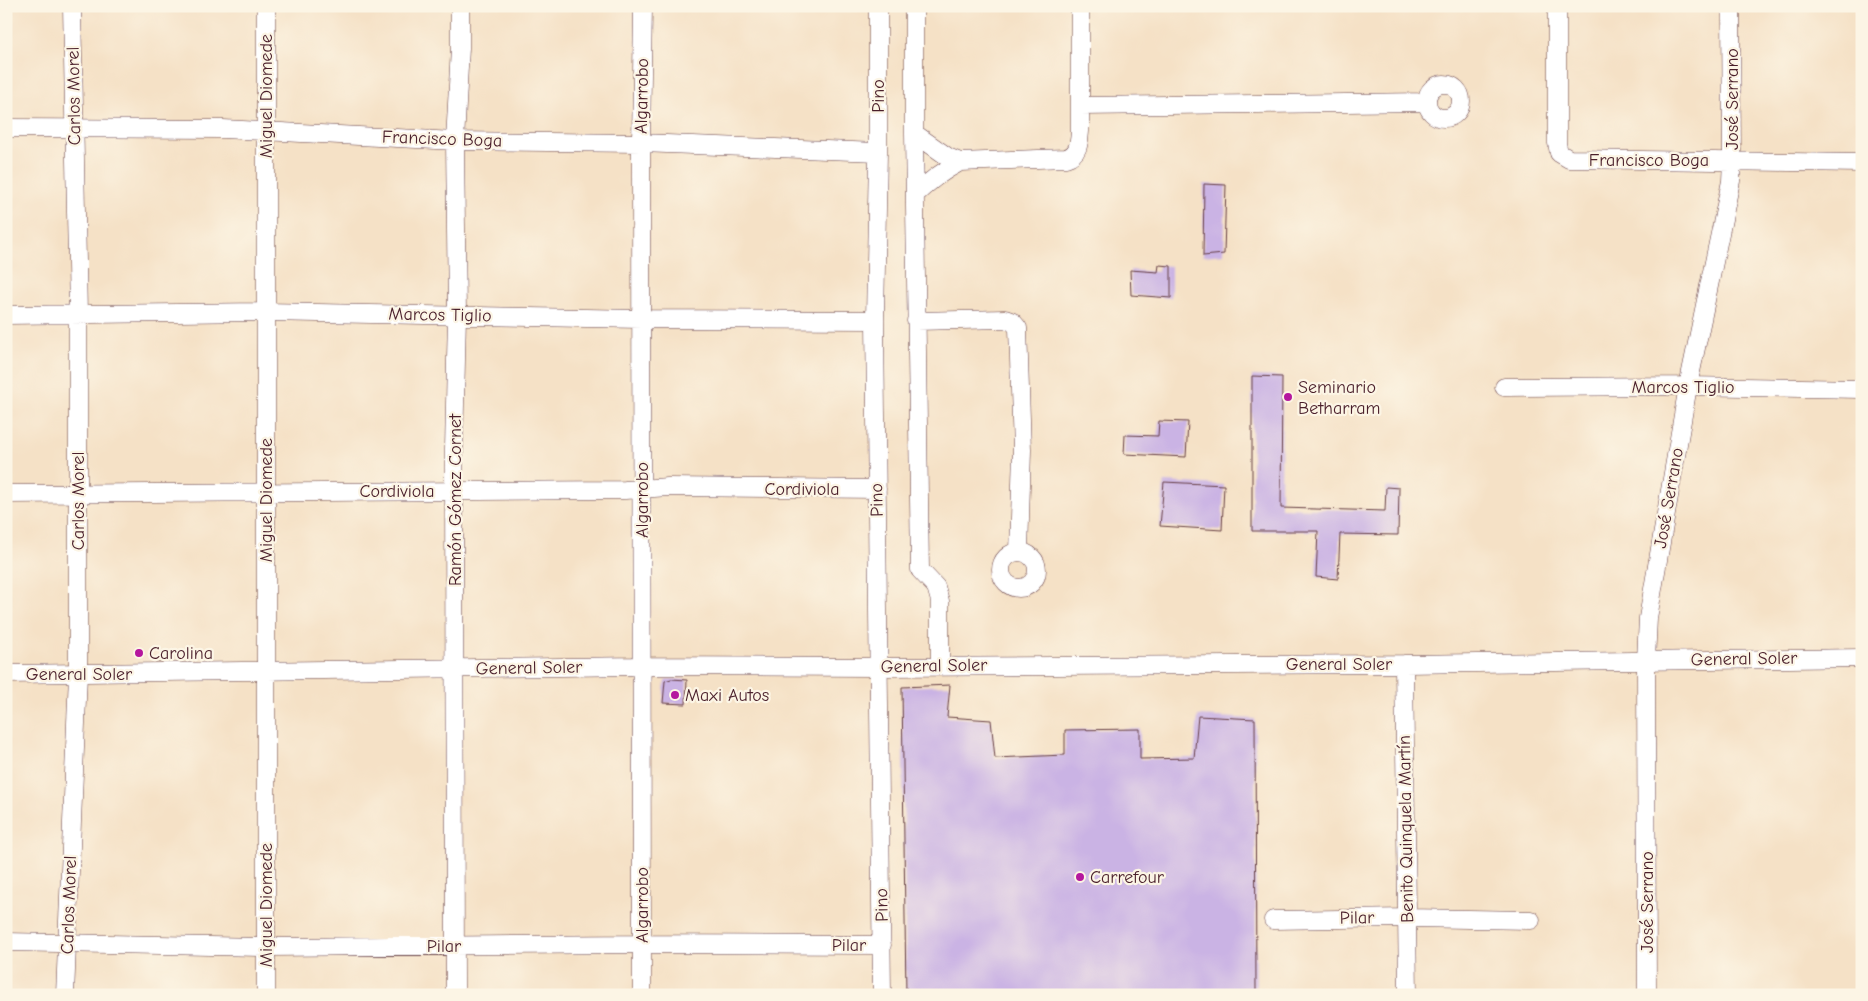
<svg xmlns="http://www.w3.org/2000/svg" width="1868" height="1001" viewBox="0 0 1868 1001" font-family="'Comic Neue',sans-serif">
<style>
.building{fill:#cab3e4}
.lines{fill:none;stroke-linecap:round;stroke-linejoin:round}
.minor-casing{stroke:#643c42;stroke-width:19}
.minor{stroke:#fff;stroke-width:18}
.poi-dot{fill:#b5179e;stroke:#fcf5e5;stroke-width:2}
.labels{text-anchor:middle;dominant-baseline:central;stroke-width:4.5;stroke-linejoin:round;paint-order:stroke}
.street-label{font-size:18px;fill:#4a1f2b;stroke:#fcf5e5}
.poi-label{font-size:18px;fill:#4a1f2b;stroke:#fcf5e5;text-anchor:start}
</style>
<rect width="100%" height="100%" fill="#fcf5e5"/>
<filter id="ink" filterUnits="userSpaceOnUse"><feTurbulence type="fractalNoise" baseFrequency=".02" numOctaves="2"/><feDisplacementMap in="SourceGraphic" scale="10" xChannelSelector="R" yChannelSelector="G"/><feConvolveMatrix kernelMatrix="1 2 1 2 8 2 1 2 1" color-interpolation-filters="sRGB"/></filter>
<filter id="wash" filterUnits="userSpaceOnUse"><feTurbulence type="fractalNoise" baseFrequency=".0096" numOctaves="4" result="noise"/><feDisplacementMap in="SourceGraphic" scale="20" xChannelSelector="R" yChannelSelector="G"/><feGaussianBlur stdDeviation="1.12" result="paint"/><feColorMatrix in="noise" values="0 0 0 0 0 0 0 0 0 0 0 0 0 0 0 0 0 1.4 0 .05"/><feComposite in="paint" operator="in"/></filter>
<g filter="url(#wash)">
<rect width="100%" height="100%" fill="#f5e1c6"/>
<g id="blocks">
<path class="building" d="M1204,184l22,1 -2,69 -21,2z
M1159,265l12,1v32l-40,-3 -1,-25 28,2z
M1252,376l30,1 -1,131 104,3 1,-24 13,1 -1,47 -58,-1 -2,45 -22,-2 2,-46h-66z
M1159,421l29,1 -2,35 -62,-3 1,-19 33,1z
M1164,482l60,3 -2,45 -62,-4z
M671,679l16,1 -1,24 -23,-1 2,-22z
M950,685l-3,32 44,3 4,38 70,-3v-25l75,-1v30l54,-1 4,-42 57,3 1,276h-350l-4,-308z"/>
</g>
</g>
<g filter="url(#ink)">
<use href="#blocks" fill-opacity="0" stroke="#643c42" stroke-width="1"/>
<g class="lines">
<defs>
<path id="minor" d="M266,6v989
M878,6v146l-3,168 7,675
M914,6v127l6,437 16,17 4,14v65
M1557,6v137l2,10 10,6 293,4
M1427 101a17 17 0 1 1 34 0a17 17 0 1 1-34 0Z
M1080,106l347,-4
M6,128l217,1 232,12 186,2 237,9
M914,133l34,24 12,5c-17,9 -31,19 -45,33
M960,162l106,-4c13,-4 13,-15 14,-27v-125
M6,315l259,-3 376,7 234,1
M916,321l89,-2 8,3 5,6 4,122 -3,102
M1504,387l184,-1 174,3
M6,494l619,-4 43,-3 209,2
M1001 570a18 18 0 1 1 36 0a18 18 0 1 1-36 0Z
M1404,664l4,331
M6,674l635,-8 238,1 525,-3 458,-6
M1273,920l134,-2 124,2
M6,942l260,5 376,-3 240,1
M65,995l13,-321v-360l-6,-308
M455,995l-1,-546 3,-134 -2,-174 5,-93v-42
M642,995l-1,-852 2,-137
M1647,995l-1,-335 2,-42 40,-232 43,-205 1,-21 -1,-154"/>
</defs>
<use href="#minor" class="minor-casing"/>
<use href="#minor" class="minor"/>
</g>
</g>
<g class="poi-dot">
<circle cx="1288" cy="397" r="5"/>
<circle cx="139" cy="653" r="5"/>
<circle cx="675" cy="695" r="5"/>
<circle cx="1080" cy="877" r="5"/>
</g>
<g class="labels">
<g class="street-label">
<text transform="translate(74 96) rotate(-91)">Carlos Morel</text>
<text transform="translate(266 96) rotate(-90)">Miguel Diomede</text>
<text transform="translate(642 96) rotate(-89)">Algarrobo</text>
<text transform="translate(878 96) rotate(-90)">Pino</text>
<text transform="translate(1732 99) rotate(-90)">José Serrano</text>
<text transform="translate(442 139) rotate(2)">Francisco Boga</text>
<text x="1649" y="160">Francisco Boga</text>
<text transform="translate(440 315) rotate(1)">Marcos Tiglio</text>
<text x="1683" y="387">Marcos Tiglio</text>
<text x="802" y="489">Cordiviola</text>
<text x="397" y="491">Cordiviola</text>
<text transform="translate(1669 498) rotate(-80)">José Serrano</text>
<text transform="translate(266 500) rotate(-90)">Miguel Diomede</text>
<text transform="translate(455 500) rotate(-90)">Ramón Gómez Cornet</text>
<text transform="translate(642 500) rotate(-90)">Algarrobo</text>
<text transform="translate(877 500) rotate(-91)">Pino</text>
<text transform="translate(78 501) rotate(-90)">Carlos Morel</text>
<text transform="translate(1744 659) rotate(-1)">General Soler</text>
<text x="1339" y="664">General Soler</text>
<text transform="translate(934 666) rotate(-1)">General Soler</text>
<text transform="translate(529 668) rotate(-1)">General Soler</text>
<text x="79" y="674">General Soler</text>
<text transform="translate(1406 829) rotate(-91)">Benito Quinquela Martín</text>
<text transform="translate(1647 902) rotate(-90)">José Serrano</text>
<text transform="translate(69 905) rotate(-88)">Carlos Morel</text>
<text transform="translate(266 905) rotate(-90)">Miguel Diomede</text>
<text transform="translate(642 905) rotate(-90)">Algarrobo</text>
<text transform="translate(882 905) rotate(-91)">Pino</text>
<text transform="translate(1357 918) rotate(-1)">Pilar</text>
<text x="849" y="945">Pilar</text>
<text x="444" y="946">Pilar</text>
</g>
<g class="poi-label">
<text x="1298" y="387">Seminario<tspan x="1298" dy="21">Betharram</tspan></text>
<text x="149" y="653">Carolina</text>
<text x="685" y="695">Maxi Autos</text>
<text x="1090" y="877">Carrefour</text>
</g>
</g>
<rect width="1868" height="1001" fill="none" stroke="#fcf5e5" stroke-width="25"/>
</svg>
